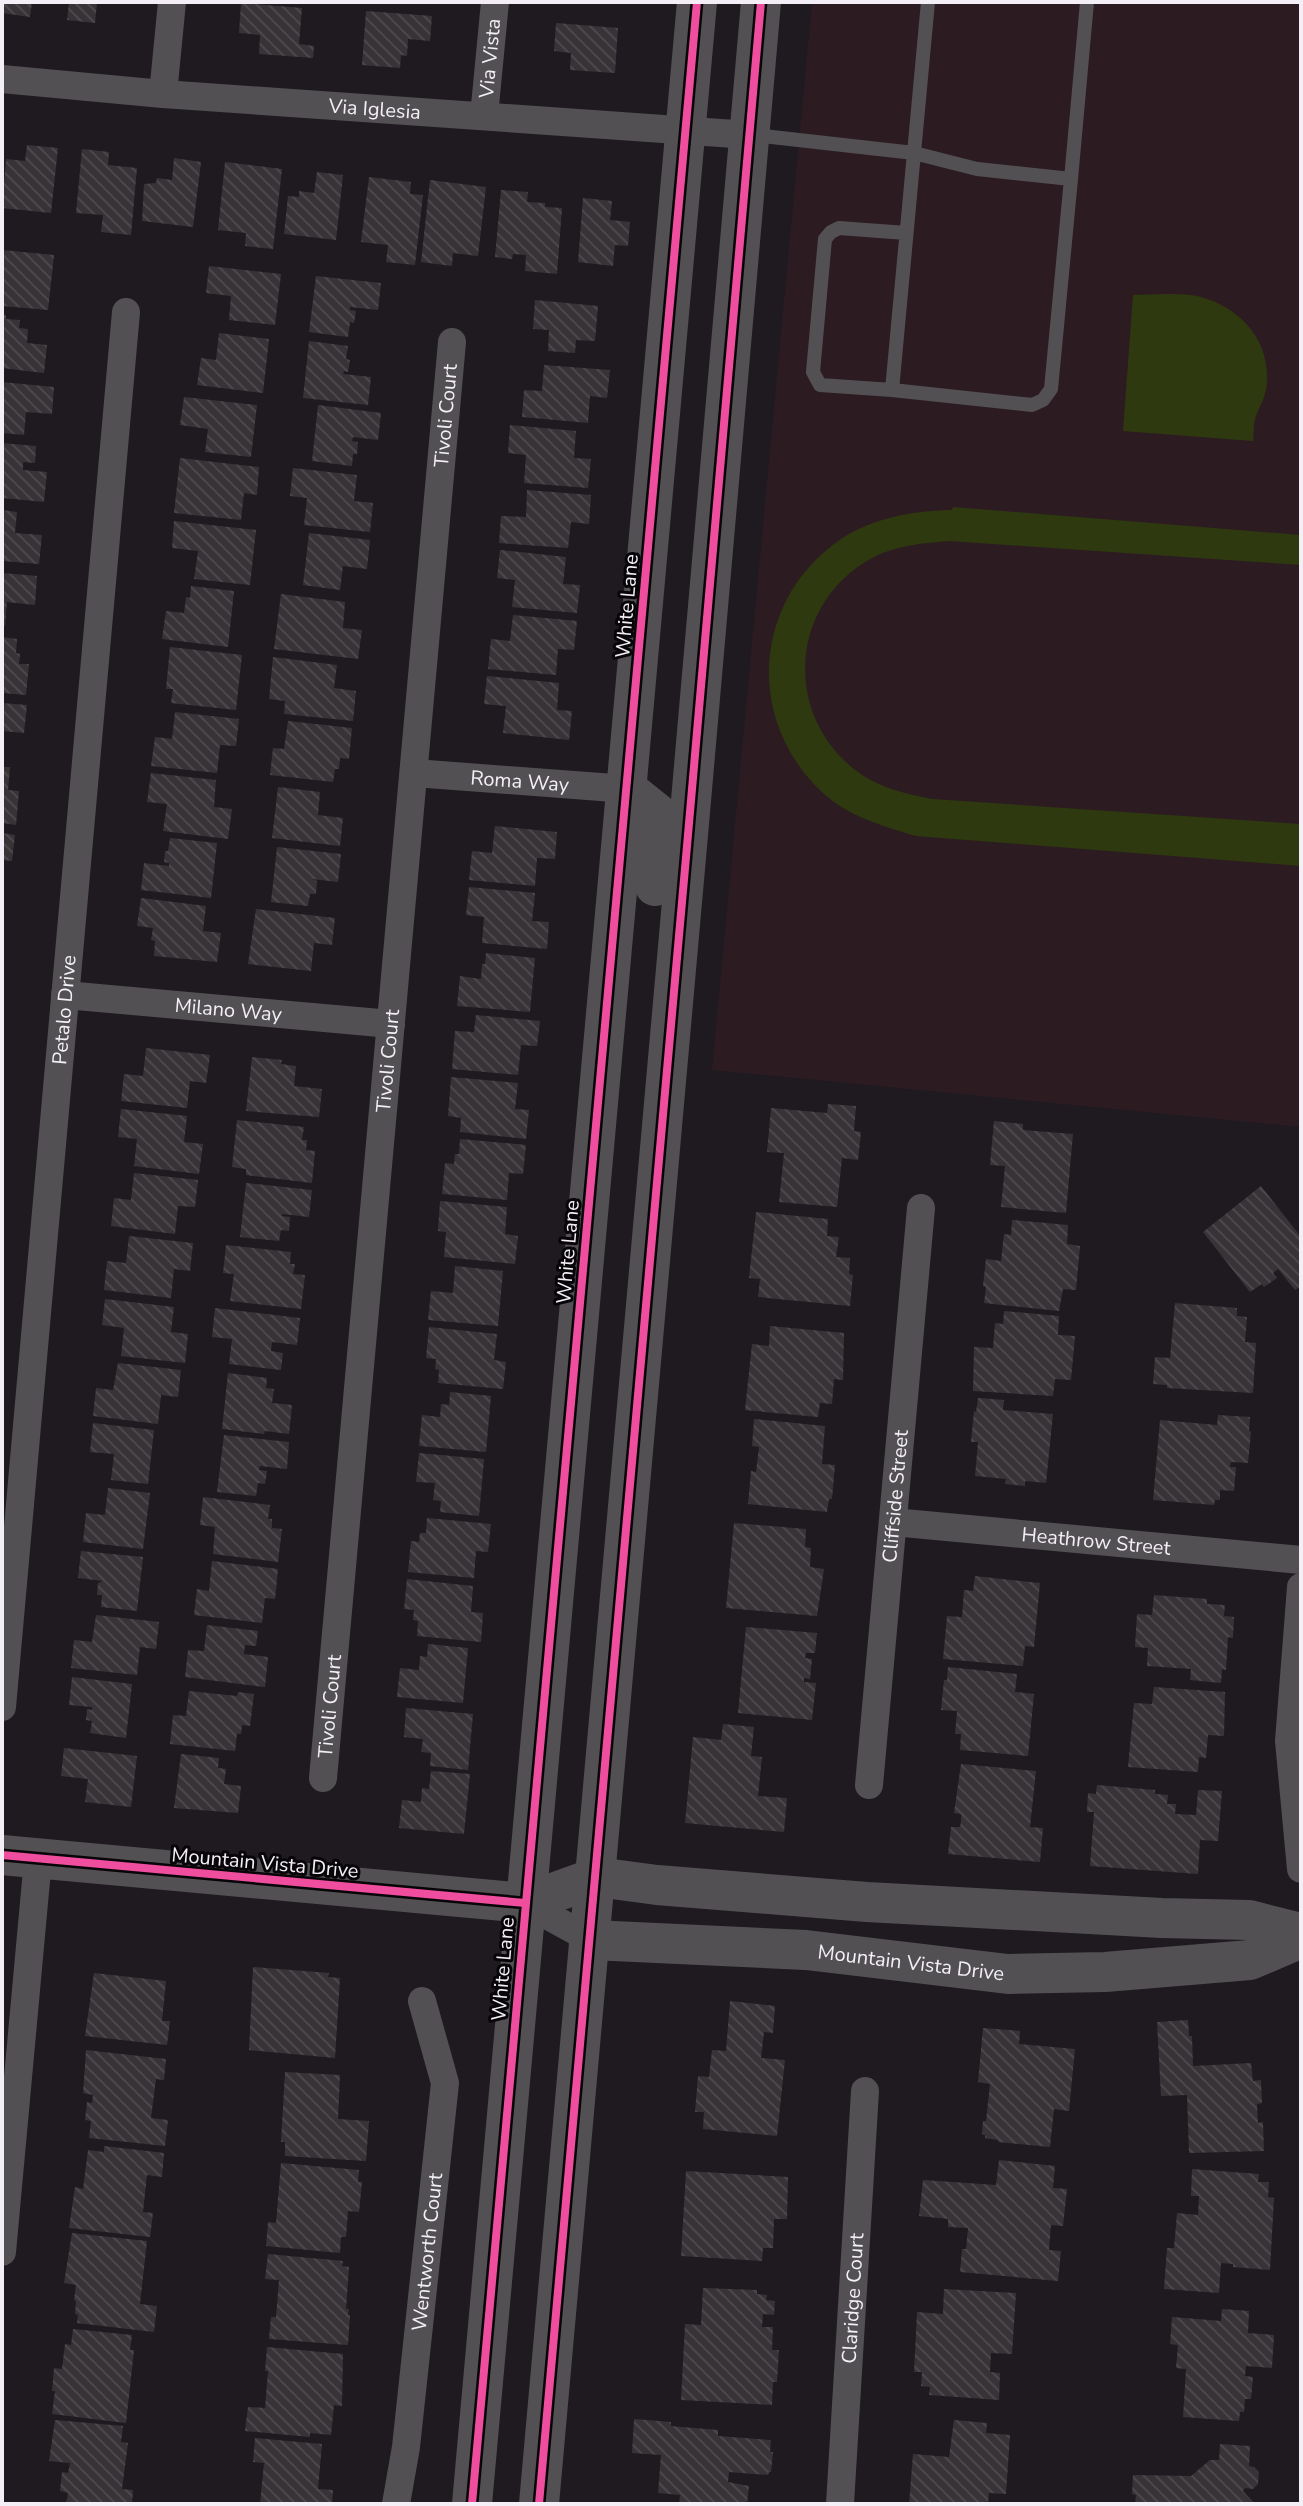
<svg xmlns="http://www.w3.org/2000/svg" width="1303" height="2506" viewBox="0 0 1303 2506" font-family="'Nunito Sans',sans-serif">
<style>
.education{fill:#2c1c21}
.pitch{fill:#2f3910}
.building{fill:url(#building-back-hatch)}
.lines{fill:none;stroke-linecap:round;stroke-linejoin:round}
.lane{stroke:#535054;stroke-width:14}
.street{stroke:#535054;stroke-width:28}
.secondary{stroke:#535054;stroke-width:40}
.cycleway-casing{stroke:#070508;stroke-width:13}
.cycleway{stroke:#ef4d9e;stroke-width:8}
.labels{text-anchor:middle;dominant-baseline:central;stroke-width:6;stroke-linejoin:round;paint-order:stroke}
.street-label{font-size:20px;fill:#f4eff6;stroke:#070508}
</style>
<defs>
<pattern id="building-back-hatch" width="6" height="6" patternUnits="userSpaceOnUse" patternTransform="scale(2)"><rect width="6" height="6" fill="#383337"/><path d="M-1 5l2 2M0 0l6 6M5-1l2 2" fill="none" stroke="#4c474b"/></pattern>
</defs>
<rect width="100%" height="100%" fill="#1e1a20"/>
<path class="education" d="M812,2h489v1125l-589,-57z"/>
<path class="pitch" d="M1133,295c21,0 47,-3 68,2 39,11 68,42 66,84 0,14 -7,24 -11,35 -3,8 -2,17 -3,25l-130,-10z
M953,507l348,28v30l-351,-24c-26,2 -54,4 -78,17 -83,45 -90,158 -14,214 21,16 49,22 74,27l369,25v42l-385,-30c-33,-10 -67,-19 -93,-43 -79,-73 -70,-194 18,-254 34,-22 72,-28 111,-29z"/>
<path class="building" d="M2,2h30l-2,15 -28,-4z
M69,2h28l-2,21 -28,-3z
M241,3l61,5 -3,36 15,2 -1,12 -54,-4 1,-19 -21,-2z
M366,11l66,5 -2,25 -22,-2 -1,17 -6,-1 -1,13 -38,-3z
M556,23l62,5 -3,45 -45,-3 1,-17 -17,-2z
M27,145l31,3 -7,65 -49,-5 4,-49 19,2z
M82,149l27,3 -1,13 29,3 -6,67 -30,-3 2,-17 -27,-2z
M174,158l27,4 -8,65 -51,-6 2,-37 12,-1 1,-5 15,2z
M225,162l57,7 -9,80 -28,-3 1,-13 -28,-3z
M317,172l26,3 -7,65 -52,-6 4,-38 11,1v-6l15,2z
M369,177l42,5 -1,12 13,1 -8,70 -29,-3 2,-17 -27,-3z
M430,180l56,7 -8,69 -25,-3 -1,13 -31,-4z
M501,190l27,2 -1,10 18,1v4l17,1 -5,66 -32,-3 1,-16 -13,-1 -1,5 -17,-2z
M583,198l29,3 -2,19 20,2 -2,24 -13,-1 -2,21 -35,-4z
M2,250l52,5 -6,55 -46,-4z
M209,266l72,8 -6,51 -46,-5 2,-24 -25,-3z
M316,276l65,7 -3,27 -28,-3v3l6,1 -2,12 -4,-1 -2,15 -39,-5z
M535,300l63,6 -3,35 -19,-1 -1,13 -27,-2 1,-21 -16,-1z
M2,314l4,1v4l14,1 -1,8 9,1 -1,14 20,2 -3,28 -42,-5z
M219,333l50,6 -6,54 -66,-8 4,-27 15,2z
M309,341l39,5 -2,13 4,1 -2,12 -4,-1 -1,3 28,3 -3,28 -65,-7z
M544,365l66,5 -3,28 -17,-2 -2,27 -66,-6 2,-27 18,1z
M2,382l52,5 -2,27 -26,-2 -2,23 -22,-2z
M184,397l73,8 -6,52 -46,-5 3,-23 -28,-4z
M318,405l63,8 -3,27 -25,-3 -1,4 6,1 -1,12h-4l-1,12 -40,-5z
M510,425l66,6 -2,27 17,1 -3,29 -64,-5 2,-28 -18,-2z
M2,443l34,3 -1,17 -12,-1v8l24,2 -3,30 -42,-4z
M180,458l79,9 -2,28 -13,-2 -3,27 -67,-7z
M293,468l64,7 -3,26 19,2 -3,29 -66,-7 3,-27 -17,-2z
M527,490l64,5 -2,29 -18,-2 -3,26 -69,-5 2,-27 25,1z
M2,510l15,2 -2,21 27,2 -3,29 -37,-3z
M174,521l82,9 -6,55 -56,-6 4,-28 -26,-3z
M309,533l61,7 -3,29 -24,-3 -3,24 -37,-5z
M500,550l66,7 -3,27 17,1 -3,28 -65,-6 3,-27 -18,-2z
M2,573l35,3 -2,29 -28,-3 -2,24h-3z
M191,586l43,5 -6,56 -66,-8 4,-28 18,2 2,-16 4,1z
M281,594l64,8 -2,26 19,2 -4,29 -84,-10z
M513,615l64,6 -3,29 -16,-1 -2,26 -68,-6 3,-30 19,2z
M2,637l15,2 -1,14 4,1 -1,10h10l-3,31 -24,-2z
M170,647l72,8 -6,55 -65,-7 2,-14h-7z
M273,657l64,8 -3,23 22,3 -3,30 -69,-7 1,-13 -16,-2z
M487,676l72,7 -2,27 15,1 -3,29 -66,-7 3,-27 -22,-2z
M2,703l25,2 -3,28 -22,-2z
M175,712l64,7 -3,27 -16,-1 -3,28 -66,-7 4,-29 17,2z
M288,721l64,7 -3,31 -9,-1 -1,11h-4l-2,13 -63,-7 3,-27 11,1z
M2,767h8l-2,23 11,1 -3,34 -14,-2z
M151,773l65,7 -2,27 18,2 -4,30 -65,-8 4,-27 -20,-2z
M278,787l42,5 -2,23 25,3 -3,28 -68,-8z
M495,826l62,6 -2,27 -18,-1 -2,28 -66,-6 3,-29 20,2z
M2,833l13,2 -3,26 -10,-1z
M170,838l47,5 -6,55 -70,-8 3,-27 25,3v-3l-5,-1 1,-11h3z
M277,847l64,7 -3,28 -26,-3 5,2 -1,13h-6l-2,12 -37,-4z
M469,887l66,6 -3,28 17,1 -2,27 -65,-6 2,-26 -18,-2z
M141,898l65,8 -3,25 18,2 -4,29 -63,-6 1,-15 -4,-1 2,-12 -16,-2z
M256,909l79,9 -3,27 -18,-2 -3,28 -63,-7z
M486,953l49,5 -5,54 -73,-6 3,-30 21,3 1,-15h3z
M476,1015l64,6 -3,25 -16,-1 -3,30 -66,-6 3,-38 19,1z
M146,1048l64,7 -4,28 -16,-2 -3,27 -66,-7 3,-27 19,2z
M252,1057l30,3 -1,4 15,2 -2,20 28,3 -3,28 -73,-6z
M451,1077l67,6 -3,26 14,1 -3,29 -66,-7 1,-14 -13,-2z
M828,1104l28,2 -2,25 7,1 -3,28 -16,-2 -5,49 -58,-5 5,-49 -17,-1 4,-44 56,5z
M121,1109l66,7 -3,26 19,2 -4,30 -65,-8 3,-27 -19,-2z
M237,1120l67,7 -2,13h5l-1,10 9,1 -3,32 -66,-8v-6l-14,-2z
M994,1121l29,3v6l50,4 -7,79 -65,-6 4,-41 -15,-1z
M460,1139l66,6 -3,29 -14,-1 -2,27 -65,-6 3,-31 9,1 1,-10h4z
M134,1173l64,7 -3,27 -17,-1 -3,28 -64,-8 3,-28 17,2z
M246,1183l66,7 -3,27 -27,-3v2l8,1 -1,14 -8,-1 -2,11 -39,-4z
M1261,1186l40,51v49l-6,4 -17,-21 -5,4 4,5 -13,9 -2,-3 -12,8 -47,-60z
M440,1201l67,6 -2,27 13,2 -3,28 -71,-7 2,-25 -8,-1z
M756,1212l72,7 -1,17 12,1 -3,20 14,1 -1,16 4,1 -3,31 -92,-9 2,-18 -11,-1z
M1012,1220l56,5 -1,19 13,2 -4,44 -13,-1 -4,22 -75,-8 2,-16 -3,-1 3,-27 15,2 3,-27 7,1z
M129,1236l64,7 -3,28 -16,-2 -3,29 -67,-8 3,-29 19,2z
M226,1245l65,7 -1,12h5l-2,10 12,1 -4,34 -71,-8 4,-27 -11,-1z
M455,1266l48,5 -5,55 -70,-6 3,-29 22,2z
M105,1299l69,8 -3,25 17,2 -3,29 -64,-7 3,-28 -22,-3z
M1175,1303l62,5v8l10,1 -2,25 11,1 -3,50 -86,-5v-3l-14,-1 2,-27 15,1z
M215,1308l85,10 -3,27 -25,-3 -1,9 12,2 -2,17 -52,-6 3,-25 -20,-2z
M1004,1311l55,5 -1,19 17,1 -4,44 -16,-1 -2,17 -80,-5 1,-44 19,1 2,-25 8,1z
M770,1326l74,7 -1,47 -9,-1 -2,25 -12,-1 -2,14 -73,-7 7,-66 17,2z
M429,1327l68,7 -3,26 12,2 -3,27 -65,-6 1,-13 -4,-1 1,-10 -10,-1z
M118,1363l63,7 -3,27 -17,-2 -3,29 -65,-8 3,-28 17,2z
M228,1373l39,5 -1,10 8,1 -2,14 20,2 -3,29 -24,-3 -1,3 -42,-5z
M450,1392l41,4 -5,56 -67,-6 3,-31 18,2 1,-13 8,1z
M978,1398l26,2 -1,10 50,4 -7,69 -21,-2v5l-20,-2 1,-5 -31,-3 3,-34h-7l3,-31 2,1z
M1218,1415l32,2 -1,14 2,1 -3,31 -17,-1 -1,5h6l-2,24 -14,-1v10h-5l-1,5 -61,-5 7,-80 57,5z
M754,1419l71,7 -3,38 13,1 -3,34h-3l-2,13 -79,-8 3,-33 5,1 3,-25 -7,-1z
M93,1423l61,7 -6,54 -37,-4 3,-26 -24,-2z
M224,1435l65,7 -2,27 -27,-3 -1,4 8,1 -2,13 -7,-1 -2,13 -39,-4z
M419,1453l65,6 -5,57 -39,-4 1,-11 -8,-1 2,-17 -19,-1z
M108,1488l42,5 -7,56 -60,-7 3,-29 19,2z
M203,1497l67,8 -2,14h4v9l10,1 -4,33 -65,-8 2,-27 -15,-2z
M427,1518l64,6 -3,28 -12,-1 -2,27 -66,-6 3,-31 8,1 1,-9h6z
M734,1523l72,6 -1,18 6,1 -1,19 14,2 -7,47 -91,-8z
M81,1551l62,6 -6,54 -36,-4 1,-12h-5l1,-12 5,-2 -25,-3z
M212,1561l66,8 -3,30 -10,-1 -3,25 -68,-8 3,-26 12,2z
M975,1576l65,7 -6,64 -9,-1 -2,20 -80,-7 4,-43 15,1 2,-27 9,1z
M407,1579l66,7 -2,26 12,1 -2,29 -64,-6 1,-15 -5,-1 1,-10 -10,-1z
M1154,1595l53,4v5l18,1 -1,11 10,1 -1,21 -5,-1 -2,33 -4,-1 -1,14 -31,-3 1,-11 -44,-3 1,-18 -13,-1 2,-33 15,1z
M96,1615l63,7 -3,27 -16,-2 -3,28 -66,-7 3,-28 18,2z
M207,1625l51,6 -2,15 -11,-1 -1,9 24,3 -3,30 -80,-10 3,-27 16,1z
M746,1627l71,6 -2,20h-9l-1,5 7,1 -2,20 -6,-1v4l12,1 -4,37 -74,-7z
M428,1644l40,4 -5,55 -66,-6 3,-29 19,2 1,-14 7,1z
M948,1667l69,7 -2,18 19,2 -6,62 -68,-6 1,-16h-6l2,-23 -16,-1 3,-30h3z
M72,1677l60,7 -6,54 -36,-5 2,-12 -6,-1 1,-11 5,1v-3l-23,-2z
M1154,1687l71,5 -1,44 -16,-1 -2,23 -7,-1 -1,15 -70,-5 6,-64 18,1z
M189,1691l48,5 1,-4 16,2 -4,32 -8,-1 -1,9h-4l-2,17 -65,-7 3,-29 13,1z
M406,1708l67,6 -5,56 -38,-4 1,-13 -10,-1 2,-13 -19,-2z
M723,1724l31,3 -3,29 11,1 -4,39 29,2 -3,34 -99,-9 8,-86 28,3z
M64,1748l73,8 -6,51 -46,-5 3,-23 -27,-3z
M181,1754l38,4 -1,10 8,1 -2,15 17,2 -3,27 -64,-5z
M961,1764l75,7 -6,56 13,1 -3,34 -92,-8 3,-27h9l1,-5v-8l-7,-1z
M431,1771l39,3 -6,60 -65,-6 3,-28 19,2 1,-14 7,1z
M1097,1785l58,5v4l13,1 -1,9h9l-1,10 21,1 2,-25 24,1 -4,50 -18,-1 -2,34 -108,-8 4,-54h-7l1,-19 8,1z
M253,1967l76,6 -1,4 12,1 -5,80 -86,-8z
M94,1973l72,8 -4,40h8l-3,24 -82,-9z
M730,2001l45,5 -2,27 -9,-1 -3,26 24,2 -8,76 -74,-7 1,-17h-9l3,-36 11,1 3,-27 14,1z
M1188,2020l1,16h3l1,30 58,-3 2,18 8,-1 1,23 -5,1 1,19 5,-1 1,29 -75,2 -2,-58 -26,1 -4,-74z
M983,2028l37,3 -1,13 56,5 -6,62 -15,-2 -4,38 -52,-5v-2l-13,-2v-3l-3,-1 1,-13h3l4,-37 -12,-2z
M86,2050l80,9 -2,21 -8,-1 -5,39 17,2 -3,26 -76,-8 2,-17 -6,-1 2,-18 5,1 1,-8 -10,-2z
M285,2072l55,3 -2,44 31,2 -3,40 -81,-5v-14h-4z
M104,2146l60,7 -2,24 -15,-2 -4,37 10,1 -3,24 -81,-9 6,-41 8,2 5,-39 16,2z
M999,2160l56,6 -2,22 14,1 -4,37 -12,-1 -2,25 12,1 -3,30 -98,-9 2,-23h4l2,-21 -20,-1v-8l-29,-3 4,-36 73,5z
M281,2163l78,7 -1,12h4l-3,30 -11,-1 -2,26h-5l-1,16 -74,-7 2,-24 8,1z
M1192,2169l67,5 -1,8h11l-1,15 6,1 -4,72 -37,-3v-3l-12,-1 -2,30 -55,-4 3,-41h7l3,-35 21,2 1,-19h-8z
M686,2171l102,6 -1,42h-13l-1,29h-10l-1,13 -81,-5z
M72,2233l75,8 -7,63 17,2 -3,26 -77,-9 1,-8 -3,-1 1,-13 -2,-1 2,-15 -12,-2z
M268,2254l75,7 -1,5 7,1 -3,42h3l-1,6h2l-2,30 -79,-6 2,-22h5l3,-37 -14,-1z
M703,2288l54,2v4l10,1 -1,5 9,1 -1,14 -11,-1 -1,13h11l-1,23h7l-2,32h-4l-1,23 -91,-5 4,-76 16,1z
M944,2289l72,4 -4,61 -21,-1 -1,19 10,1 -1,27 -70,-5 1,-8 -9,-1 1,-14h-8l3,-60 26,2z
M1222,2309l27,2 -1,22 26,2 -2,33 -26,-2 -1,10 8,1 -2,22h-6l-1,13h-4l-1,9 -56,-4 3,-48 -10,-1 2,-23 -8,-1 2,-27 49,4z
M73,2329l59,6 -2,15h4l-8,73 -74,-9 3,-23h-3l2,-23 8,1 3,-25 6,1z
M267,2347l76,7 -1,52 -8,-1 -3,30 -21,-2v4l-65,-6 3,-24 17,1 3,-37h-3z
M634,2419l37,3v4l47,4v6l53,4 -1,12h3l-2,20h-2l-1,3 -39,-3 -1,10 21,4 -2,18h-68l1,-9 -22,-2 3,-38 -29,-2z
M55,2420l68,6 -2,16 7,1 -6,46 11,1 -1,14h-66l2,-11 -8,-2 2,-19 6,1 2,-10 -21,-2z
M954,2420l33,3 -1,10 24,2 -4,59 -17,-1 -1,11h-79l4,-50 36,3z
M255,2438l67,6 -4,45 15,1 -1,14h-72l4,-41 -11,-1z
M1220,2444l30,2 -1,20 5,1 5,5 -1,12 -5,5 -8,-1 -2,3 10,11 -118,2 1,-9 -4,-1 1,-19 58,1 19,-16h9z"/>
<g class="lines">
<path class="lane" d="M754,135l160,18 63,16 94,10 -20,210 -8,11 -11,5 -140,-15
M1071,179l16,-177
M906,233l-67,-5 -8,4 -6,7 -12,133 7,13 72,5 36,-388"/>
<g class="street">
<path id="s1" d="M2,79l161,15 586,41"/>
<path d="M163,94l9,-92"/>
<path id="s2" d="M484,116l11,-114"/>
<path id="s3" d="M414,773l213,16"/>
<path id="s4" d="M65,995l326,29"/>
<path id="s5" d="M893,1522l408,38"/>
<path d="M1301,1587l-12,154 12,128"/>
<path id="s6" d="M2,1707l124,-1395"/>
<path id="s7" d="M323,1778l129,-1436"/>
<path id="s8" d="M869,1785l52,-577"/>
<path d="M525,1903l67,37"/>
<path d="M2,2252l36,-393"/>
<path id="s9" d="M396,2504l10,-57 39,-364 -23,-82"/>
<path id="s10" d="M840,2504l25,-413"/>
</g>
<g class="secondary">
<path d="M627,789l30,24 2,23 -4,50"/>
<path d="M2,1855l523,48 72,-26 60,8 210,17 295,16 87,2 52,13"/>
<path id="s11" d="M592,1940l214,10 202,24 97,-2 145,-12 51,-22"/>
<path d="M472,2504l225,-2502"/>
<path d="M539,2504c78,-834 148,-1668 222,-2502"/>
</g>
<defs>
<path id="cycleway" d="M2,1855l523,48
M472,2504l225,-2502
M539,2504c78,-834 148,-1668 222,-2502"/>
</defs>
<use href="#cycleway" class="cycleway-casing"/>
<use href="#cycleway" class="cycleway"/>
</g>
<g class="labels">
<g class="street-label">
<text stroke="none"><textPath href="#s2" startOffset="58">Via Vista</textPath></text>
<text stroke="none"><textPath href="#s1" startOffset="374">Via Iglesia</textPath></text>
<text stroke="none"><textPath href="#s7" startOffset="1368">Tivoli Court</textPath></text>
<text transform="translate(627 606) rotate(-85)">White Lane</text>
<text stroke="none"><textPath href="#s3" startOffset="106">Roma Way</textPath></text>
<text stroke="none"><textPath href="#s6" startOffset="700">Petalo Drive</textPath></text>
<text stroke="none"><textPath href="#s4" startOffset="164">Milano Way</textPath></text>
<text stroke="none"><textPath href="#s7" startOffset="720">Tivoli Court</textPath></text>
<text transform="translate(568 1252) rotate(-85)">White Lane</text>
<text stroke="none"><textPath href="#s8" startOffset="290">Cliffside Street</textPath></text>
<text stroke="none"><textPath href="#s5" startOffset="204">Heathrow Street</textPath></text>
<text stroke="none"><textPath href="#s7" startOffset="72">Tivoli Court</textPath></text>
<text transform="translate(265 1863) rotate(5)">Mountain Vista Drive</text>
<text stroke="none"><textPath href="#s11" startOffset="320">Mountain Vista Drive</textPath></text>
<text transform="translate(503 1969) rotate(-85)">White Lane</text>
<text stroke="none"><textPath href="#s9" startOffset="254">Wentworth Court</textPath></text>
<text stroke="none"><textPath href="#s10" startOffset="206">Claridge Court</textPath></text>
</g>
</g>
<rect width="1303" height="2506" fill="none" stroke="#f4eff6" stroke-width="8"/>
</svg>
